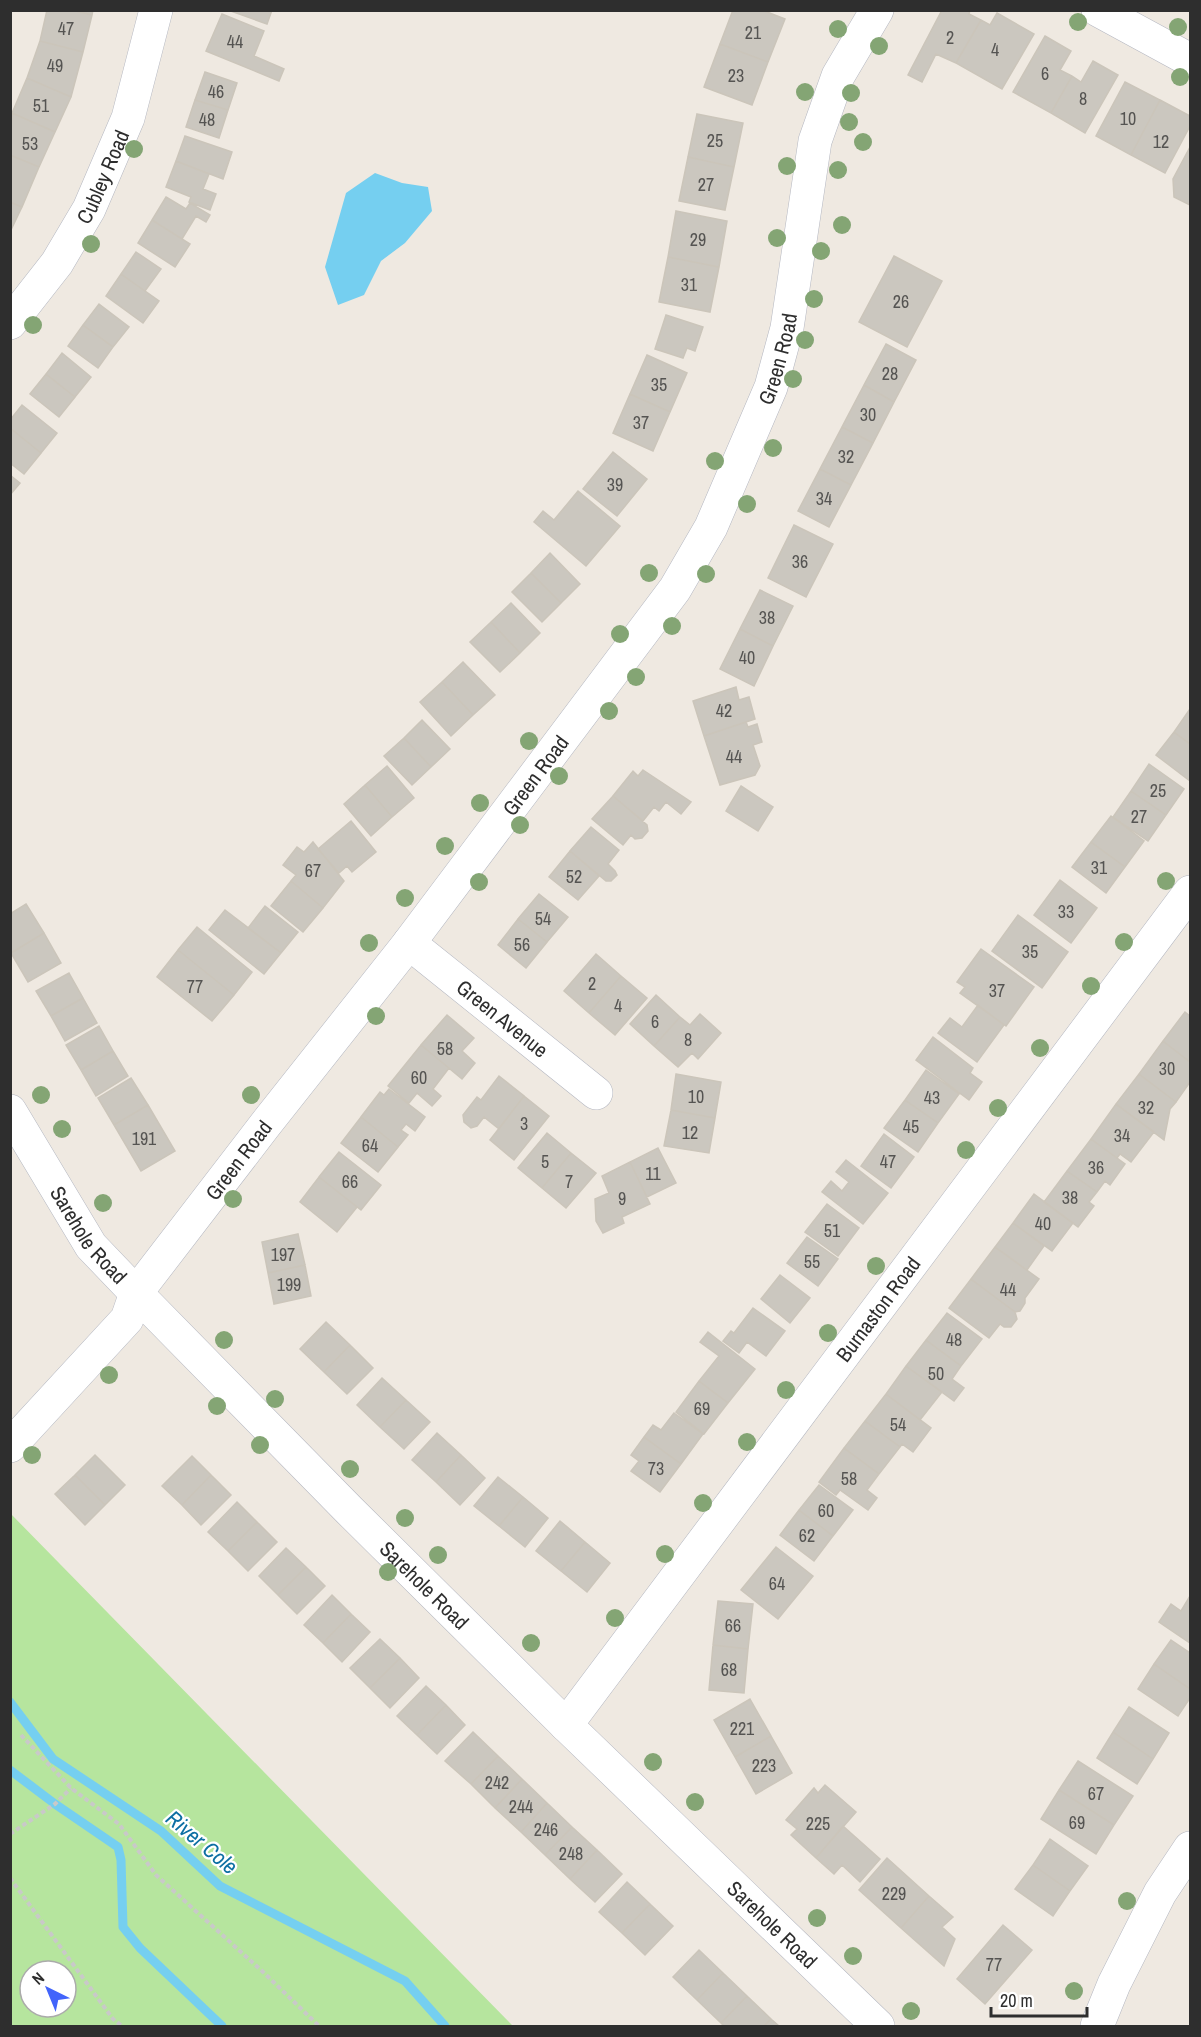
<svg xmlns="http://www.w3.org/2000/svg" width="1201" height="2037" viewBox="0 0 1201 2037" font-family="'Archivo Narrow',sans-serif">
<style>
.green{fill:#b6e59e;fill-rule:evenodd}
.water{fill:#75cff0}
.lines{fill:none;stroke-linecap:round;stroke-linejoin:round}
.stream{stroke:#75cff0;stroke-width:9}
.building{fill:#cbc7bf;stroke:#cbc5ba;stroke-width:1.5}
.street-casing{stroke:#b4b7c1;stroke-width:34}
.secondary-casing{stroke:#b4b7c1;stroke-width:34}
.path{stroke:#c9c9c9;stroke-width:4;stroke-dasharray:4.5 3;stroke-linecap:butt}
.street{stroke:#fff;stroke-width:33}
.secondary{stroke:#fff;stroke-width:33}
.tree{fill:#84a574}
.labels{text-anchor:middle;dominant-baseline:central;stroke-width:4.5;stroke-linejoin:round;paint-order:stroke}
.number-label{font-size:18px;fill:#555452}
.street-label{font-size:21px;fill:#2e2e2e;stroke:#fff}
.water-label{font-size:22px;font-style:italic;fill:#0d6fa3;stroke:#fff}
</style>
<rect width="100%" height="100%" fill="#efe9e1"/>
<path class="green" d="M10,1513l503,513h-502zM30,1971h36v36h-36z"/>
<path class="water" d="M375,173l27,10 26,4 4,24 -27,32 -24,18 -17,34 -26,10 -13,-38 21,-74z"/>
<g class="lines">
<path class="stream" d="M10,1702l43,57 108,72 59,55 185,95 40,45
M10,1770l45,34 63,43 3,13 2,67 17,21 82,78"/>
</g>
<path class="building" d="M47,10h25l20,5 -9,37 -43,-11z
M72,10h21l-1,5z
M228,10h44l-5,14z
M733,10h29l23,9 -17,43 -48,-18z
M942,10h28l-1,4 12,6 -25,43 -20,-9 -14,28 -14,-7z
M997,13l37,21 -32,55 -46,-26 25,-43 9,5z
M222,14l42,17 -10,25 30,13 -5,12 -73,-30z
M1045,36l26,15 -11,19 12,6 -21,37 -38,-21z
M40,41l43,11 -12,45 -44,-19z
M720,44l48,18 -16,43 -48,-18z
M1093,61l25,14 -33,58 -34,-20 21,-37 9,6z
M205,72l32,11 -9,27 -33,-10z
M27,78l44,19 -16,35 -43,-19z
M1125,82l35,18 -29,55 -35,-19z
M195,100l33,10 -9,28 -33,-11z
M1160,100l30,16v10l-25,47 -34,-18z
M12,113l43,19 -16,35 -29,-12z
M697,114l46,9 -9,44 -46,-10z
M185,136l47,16 -9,27 -47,-18z
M1190,147v58l-16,-8 -1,-18z
M10,155l29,12 -17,40 -12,-5z
M688,157l46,10 -9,43 -46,-9z
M176,161l33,13 -6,15 13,5 -6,16 -21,-8 2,-5 -25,-10z
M166,197l20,12 4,-6 20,12 -4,7 -10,-6 -14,23 -30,-19z
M10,202l12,5 -12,25z
M676,211l51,10 -8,46 -51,-10z
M152,220l38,24 -15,23 -37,-24z
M136,252l25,17 -16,22 -24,-17z
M894,256l48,25 -35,66 -48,-25z
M668,257l51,10 -9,45 -51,-10z
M121,274l38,27 -16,22 -37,-27z
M99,304l30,23 -16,20 -30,-22z
M666,315l37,12 -8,24 -8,-3 -4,10 -28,-9z
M83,325l30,22 -15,21 -30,-22z
M886,344l30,16 -22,42 -30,-17z
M62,353l29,24 -16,20 -29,-23z
M647,355l40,18 -17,39 -40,-18z
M46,374l29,23 -16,20 -29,-23z
M864,385l30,17 -21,41 -31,-16z
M630,394l40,18 -17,39 -40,-18z
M22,405l35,28 -16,20 -31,-25v-8z
M842,427l31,16 -22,42 -31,-16z
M10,428l31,25 -17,21 -14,-11z
M613,452l34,27 -30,37 -34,-27z
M820,469l31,16 -22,42 -31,-16z
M10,475l10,8 -10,12z
M578,491l42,35 -34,40 -52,-44 9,-11 11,9z
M794,525l39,19 -27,53 -38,-19z
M550,553l30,31 -19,19 -30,-30z
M531,573l30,30 -19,19 -30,-30z
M760,590l33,16 -20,40 -33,-17z
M511,603l29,30 -20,20 -29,-31z
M491,622l29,31 -20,19 -30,-30z
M740,629l33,17 -19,40 -34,-17z
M463,662l32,33 -22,20 -31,-33z
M442,682l31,33 -22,21 -31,-34z
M736,687l3,13 10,-3 6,22 -51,17 -11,-35z
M1190,709v35l-16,-12z
M422,720l28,29 -19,18 -27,-29z
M746,722l2,5 9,-3 5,18 -9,3 7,21 -5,9 -35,10 -16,-49z
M1174,732l16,12v37l-34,-26z
M404,738l27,29 -19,18 -28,-29z
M1149,764l35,25 -18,26 -35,-24z
M387,766l27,32 -22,19 -27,-32z
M643,770l48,32 -10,12 -15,-12 -7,9 -5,-4 -11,14 -30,-25 20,-25 5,5z
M365,785l27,32 -21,19 -27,-32z
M741,786l32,21 -15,24 -32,-20z
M1131,791l35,24 -18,26 -35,-24z
M613,796l34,29 1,6 -6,7 -7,1 -4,-4 -8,10 -31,-26z
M1111,816l33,25 -19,26 -34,-25z
M351,821l25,31 -24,20 -5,-6 -8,7 -21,-24z
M591,827l28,23 -11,14 7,7 2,4 -6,6h-5l-36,-30z
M313,842l31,39 -21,27 -32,-27 5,-6 -13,-10 14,-18 7,5z
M1091,842l34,25 -19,26 -34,-26z
M570,851l29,25 -21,24 -29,-23z
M1060,880l37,28 -26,35 -37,-28z
M291,881l32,27 -20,24 -32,-26z
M539,894l29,23 -21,25 -29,-23z
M26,904l18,29 -33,20 -1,-39z
M265,906l33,26 -17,21 -33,-25z
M225,910l56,43 -17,21 -55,-44z
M1018,915l50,37 -26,36 -50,-37z
M518,919l29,23 -21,26 -28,-23z
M197,927l55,45 -18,23 -56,-45z
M44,933l17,30 -33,19 -17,-29z
M981,949l53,38 -28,39 -46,-33 5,-6 -8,-5z
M178,950l56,45 -22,26 -55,-44z
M596,954l25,22 -32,37 -25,-22z
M69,973l14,25 -32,18 -15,-25z
M621,976l26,22 -32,37 -26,-22z
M656,995l24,22 -26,29 -24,-22z
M83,998l14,25 -32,18 -14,-25z
M978,1005l26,20 -27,37 -39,-29 12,-15 12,9z
M1185,1012l5,4v46l-27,-21z
M700,1014l21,19 -23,26 -6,-6 -14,14 -24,-21 26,-29 10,8z
M447,1015l27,23 -12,13 13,12 -13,16 -41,-34z
M99,1026l14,25 -32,19 -15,-25z
M933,1037l40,31 -3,5 12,9 -13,18 -53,-40z
M1163,1041l27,21v20l-14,20 -37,-28z
M421,1045l28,23 -16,21 8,7 -9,10 -15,-13 -8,10 -21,-17z
M113,1051l15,25 -32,20 -15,-26z
M926,1070l33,24 -21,29 -33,-23z
M676,1074l45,8 -6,36 -44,-8z
M1139,1074l37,28 -6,7 -6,31 -48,-36z
M499,1076l25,20 -25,33 -15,-12 -7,9 -6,2 -7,-6 -1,-7 14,-18 4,3z
M131,1078l17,27 -34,20 -16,-27z
M389,1089l36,28 -10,14 -9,-7 -5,6 7,5 -10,12 -37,-30 19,-25 4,3z
M524,1096l25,20 -35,44 -24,-20z
M905,1100l33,23 -20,29 -34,-24z
M1116,1104l38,28 -23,30 -11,-8 -3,4 -26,-19z
M148,1105l27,46 -34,20 -27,-46z
M671,1110l44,8 -6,35 -45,-7z
M361,1117l37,30 -20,25 -37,-29z
M547,1133l24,20 -29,35 -24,-20z
M884,1134l30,23 -23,31 -30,-22z
M1091,1139l34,25 -15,21 -5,-4 -8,11 -30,-21z
M658,1148l18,35 -29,14 -17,-35z
M339,1152l42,33 -20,25 -42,-33z
M571,1153l25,20 -30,35 -24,-20z
M846,1160l42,33 -25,31 -41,-32 9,-11 11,10 7,-9 -13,-10z
M630,1162l20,42 -28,13 2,6 -21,10 -7,-12 -1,-22 14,-6 -7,-17z
M1067,1171l30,21 -8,10 5,4 -16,21 -34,-25z
M319,1177l38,30 -20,25 -37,-30z
M1034,1194l39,29 -21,28 -39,-28z
M827,1204l32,24 -21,28 -33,-24z
M1013,1223l31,23 -17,24 -32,-23z
M298,1234l7,31 -37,8 -6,-31z
M807,1237l31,22 -20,27 -31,-23z
M995,1247l44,32 -14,19v5l-5,8 -5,1 -44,-33z
M305,1265l6,31 -37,8 -6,-31z
M780,1275l30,23 -20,25 -29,-24z
M971,1279l44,33 2,7 -6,8h-7l-4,-3 -11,14 -40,-30z
M753,1308l32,23 -19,25 -19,-14 -8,11 -16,-12 8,-10 3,2z
M947,1313l35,26 -21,27 -35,-26z
M326,1322l24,23 -26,27 -24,-23z
M708,1332l47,37 -27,34 -29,-22 20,-25 -19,-14z
M926,1340l35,26 -9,13 12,9 -10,13 -48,-35z
M350,1345l23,23 -26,26 -23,-22z
M906,1366l36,26 -22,28 -34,-26z
M382,1378l24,22 -26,27 -23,-22z
M699,1381l29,22 -24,31 -28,-22z
M886,1394l45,34 -18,24 -11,-8 -2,3 -35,-26z
M406,1400l24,22 -26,27 -24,-22z
M674,1413l29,21 -22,30 -37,-27 9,-12 8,5z
M865,1421l35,26 -21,27 -35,-26z
M437,1433l24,22 -25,27 -24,-22z
M644,1437l37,27 -21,28 -29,-21 8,-10 -8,-6z
M844,1448l35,26 -12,16 10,8 -9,12 -28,-20 -4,5 -17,-13z
M95,1455l30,30 -20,20 -30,-30z
M461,1455l24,23 -25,27 -24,-23z
M192,1456l19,19 -29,30 -20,-19z
M75,1475l30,30 -20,20 -30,-31z
M211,1475l20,20 -30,30 -19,-20z
M498,1477l25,20 -24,29 -25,-20z
M819,1485l34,25 -20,26 -34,-26z
M523,1497l25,21 -23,29 -26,-21z
M237,1502l20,20 -29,29 -20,-19z
M799,1510l34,26 -19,25 -34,-26z
M560,1521l25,21 -24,29 -25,-20z
M257,1522l20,20 -29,29 -20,-20z
M585,1542l25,21 -23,29 -26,-21z
M776,1547l37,29 -35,43 -37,-29z
M286,1548l20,19 -28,28 -19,-19z
M306,1567l19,19 -28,28 -19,-19z
M332,1595l19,19 -28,29 -19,-18z
M1190,1596v47l-31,-21 12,-18 10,7z
M718,1601l35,3 -5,45 -35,-4z
M351,1614l19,18 -28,30 -19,-19z
M380,1639l20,19 -30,30 -20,-20z
M1171,1640l19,13v36l-36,-25z
M713,1645l35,4 -4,44 -35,-3z
M400,1658l19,20 -29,30 -20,-20z
M1154,1664l36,25v9l-12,18 -40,-27z
M426,1686l20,19 -29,30 -20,-19z
M750,1699l21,37 -36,21 -21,-37z
M446,1705l19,20 -28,29 -20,-19z
M1129,1707l40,26 -16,26 -40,-27z
M473,1732l25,24 -27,28 -26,-23z
M1113,1732l40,27 -16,25 -40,-26z
M771,1736l21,37 -36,21 -21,-37z
M498,1756l24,23 -27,29 -24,-24z
M1078,1761l55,35 -19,29 -55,-35z
M522,1779l25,24 -26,29 -26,-24z
M825,1785l31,27 -40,46 -25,-23 6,-6 -11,-9 28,-32 4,5z
M1059,1790l55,35 -18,29 -55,-35z
M547,1803l25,24 -27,28 -24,-23z
M843,1826l37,33 -20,23 -18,-17 -8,9 -18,-16z
M572,1827l25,23 -27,29 -25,-24z
M1050,1839l38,27 -18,25 -37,-26z
M597,1850l25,24 -27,28 -25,-23z
M887,1858l42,38 -28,32 -42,-38z
M1033,1865l37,26 -17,25 -38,-27z
M627,1882l23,22 -28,29 -23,-21z
M929,1896l24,21 -11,10 13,12 -11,27 -43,-38z
M650,1904l23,22 -28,29 -23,-22z
M1003,1925l29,25 -47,54 -28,-25z
M699,1950l24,23 -26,27 -24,-23z
M723,1973l24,23 -26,27 -24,-23z
M747,1996l24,23 -7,7h-40l-3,-3z
M771,2019l8,7h-15z"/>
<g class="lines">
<defs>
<g id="street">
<path d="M1098,10l92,50"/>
<path id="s1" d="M10,323l47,-60 32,-54 39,-91 28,-108"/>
<path id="s2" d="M409,943l187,150"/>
<path id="s3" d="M10,1446l117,-127 9,-26 129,-168 144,-182 266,-354 36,-62 60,-140 16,-59 28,-187 23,-65 39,-66"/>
<path id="s4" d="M566,1725l624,-833"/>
</g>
<g id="secondary">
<path id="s5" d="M10,1111l81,135 45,47 213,217 217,215 312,301"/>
<path d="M1097,2026l17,-42 46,-91 30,-45"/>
</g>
</defs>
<use href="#street" class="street-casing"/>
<use href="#secondary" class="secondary-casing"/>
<path class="path" d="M21,1735l50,53 48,36 37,51 106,96 57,55
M10,1834l45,-30 16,-16
M10,1878l103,141 9,7"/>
<use href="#street" class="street"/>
<use href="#secondary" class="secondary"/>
</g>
<g class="tree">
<circle cx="1078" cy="22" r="9"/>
<circle cx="1178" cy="27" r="9"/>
<circle cx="838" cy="29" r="9"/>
<circle cx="879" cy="46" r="9"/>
<circle cx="1180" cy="77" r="9"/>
<circle cx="805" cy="92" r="9"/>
<circle cx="851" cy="93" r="9"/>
<circle cx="849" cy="122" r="9"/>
<circle cx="863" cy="142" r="9"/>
<circle cx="134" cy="149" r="9"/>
<circle cx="787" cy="166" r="9"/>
<circle cx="838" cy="170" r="9"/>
<circle cx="842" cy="225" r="9"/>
<circle cx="777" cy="238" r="9"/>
<circle cx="91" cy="244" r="9"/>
<circle cx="821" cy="251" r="9"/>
<circle cx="814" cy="299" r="9"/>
<circle cx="33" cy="325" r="9"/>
<circle cx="805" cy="340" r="9"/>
<circle cx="793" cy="379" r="9"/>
<circle cx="773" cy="448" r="9"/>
<circle cx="715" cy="461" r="9"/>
<circle cx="747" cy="504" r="9"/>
<circle cx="649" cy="573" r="9"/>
<circle cx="706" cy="574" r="9"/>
<circle cx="672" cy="626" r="9"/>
<circle cx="620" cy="634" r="9"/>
<circle cx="636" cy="677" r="9"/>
<circle cx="609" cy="711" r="9"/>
<circle cx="529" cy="741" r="9"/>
<circle cx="559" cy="776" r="9"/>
<circle cx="480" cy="803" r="9"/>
<circle cx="520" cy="825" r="9"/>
<circle cx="445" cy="846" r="9"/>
<circle cx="1166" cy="881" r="9"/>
<circle cx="479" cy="882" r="9"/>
<circle cx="405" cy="898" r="9"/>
<circle cx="1124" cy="942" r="9"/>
<circle cx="369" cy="943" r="9"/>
<circle cx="1091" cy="986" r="9"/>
<circle cx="376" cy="1016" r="9"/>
<circle cx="1040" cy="1048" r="9"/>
<circle cx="41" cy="1095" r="9"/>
<circle cx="251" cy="1095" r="9"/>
<circle cx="998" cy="1108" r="9"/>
<circle cx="62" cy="1129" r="9"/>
<circle cx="966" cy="1150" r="9"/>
<circle cx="233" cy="1199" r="9"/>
<circle cx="103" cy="1203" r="9"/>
<circle cx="876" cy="1266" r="9"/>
<circle cx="828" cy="1333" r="9"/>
<circle cx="224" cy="1340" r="9"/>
<circle cx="109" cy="1375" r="9"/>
<circle cx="786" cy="1390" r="9"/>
<circle cx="275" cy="1399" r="9"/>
<circle cx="217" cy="1406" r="9"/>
<circle cx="747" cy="1442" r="9"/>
<circle cx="260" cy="1445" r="9"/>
<circle cx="32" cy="1455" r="9"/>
<circle cx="350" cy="1469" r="9"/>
<circle cx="703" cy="1503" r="9"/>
<circle cx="405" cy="1518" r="9"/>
<circle cx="665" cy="1554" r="9"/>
<circle cx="438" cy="1555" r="9"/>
<circle cx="388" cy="1572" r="9"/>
<circle cx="615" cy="1618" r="9"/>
<circle cx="531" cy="1643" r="9"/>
<circle cx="653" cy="1762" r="9"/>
<circle cx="695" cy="1802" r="9"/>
<circle cx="1127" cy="1901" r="9"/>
<circle cx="817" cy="1918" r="9"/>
<circle cx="853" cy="1956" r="9"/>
<circle cx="1074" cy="1991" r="9"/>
<circle cx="911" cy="2011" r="9"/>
</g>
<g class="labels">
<g class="number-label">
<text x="66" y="28">47</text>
<text x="753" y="32">21</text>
<text x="950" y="37">2</text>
<text x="235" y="41">44</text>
<text x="995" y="49">4</text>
<text x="55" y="65">49</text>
<text x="1045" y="73">6</text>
<text x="736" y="75">23</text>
<text x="216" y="91">46</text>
<text x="1083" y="98">8</text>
<text x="41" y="105">51</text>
<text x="1128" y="118">10</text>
<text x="207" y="119">48</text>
<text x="715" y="140">25</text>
<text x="1161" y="141">12</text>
<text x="30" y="143">53</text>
<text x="706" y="184">27</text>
<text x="698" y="239">29</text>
<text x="689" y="284">31</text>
<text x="901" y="301">26</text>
<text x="890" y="373">28</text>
<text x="659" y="384">35</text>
<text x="868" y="414">30</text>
<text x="641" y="422">37</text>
<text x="846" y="456">32</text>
<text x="615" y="484">39</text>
<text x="824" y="498">34</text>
<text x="800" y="561">36</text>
<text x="767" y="617">38</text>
<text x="747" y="657">40</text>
<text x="724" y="710">42</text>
<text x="734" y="756">44</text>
<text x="1158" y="790">25</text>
<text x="1139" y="816">27</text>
<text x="1099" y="867">31</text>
<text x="313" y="870">67</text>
<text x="574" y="876">52</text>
<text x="1066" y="911">33</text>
<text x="543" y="918">54</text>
<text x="522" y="944">56</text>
<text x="1030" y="951">35</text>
<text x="592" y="983">2</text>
<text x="195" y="986">77</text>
<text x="997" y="990">37</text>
<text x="618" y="1005">4</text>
<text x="655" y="1021">6</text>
<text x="688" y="1039">8</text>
<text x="445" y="1048">58</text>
<text x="1167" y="1068">30</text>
<text x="419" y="1077">60</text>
<text x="696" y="1096">10</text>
<text x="932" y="1097">43</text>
<text x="1146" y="1107">32</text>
<text x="524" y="1123">3</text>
<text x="911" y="1126">45</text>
<text x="690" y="1132">12</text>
<text x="1122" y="1135">34</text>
<text x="144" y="1138">191</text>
<text x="370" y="1145">64</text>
<text x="545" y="1161">5</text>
<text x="888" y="1161">47</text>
<text x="1096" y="1167">36</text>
<text x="653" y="1173">11</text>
<text x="350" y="1181">66</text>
<text x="569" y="1181">7</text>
<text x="1070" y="1197">38</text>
<text x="622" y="1198">9</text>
<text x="1043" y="1223">40</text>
<text x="832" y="1230">51</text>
<text x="283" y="1254">197</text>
<text x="812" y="1261">55</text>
<text x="289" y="1284">199</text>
<text x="1008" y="1289">44</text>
<text x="954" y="1339">48</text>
<text x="936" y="1373">50</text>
<text x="702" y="1408">69</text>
<text x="898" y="1424">54</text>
<text x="656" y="1468">73</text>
<text x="849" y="1478">58</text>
<text x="826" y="1510">60</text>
<text x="807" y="1535">62</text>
<text x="777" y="1583">64</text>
<text x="733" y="1625">66</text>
<text x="729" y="1669">68</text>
<text x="742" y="1728">221</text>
<text x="764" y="1765">223</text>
<text x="497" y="1782">242</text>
<text x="1096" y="1793">67</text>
<text x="521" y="1806">244</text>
<text x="1077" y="1822">69</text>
<text x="818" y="1823">225</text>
<text x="546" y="1829">246</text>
<text x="571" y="1853">248</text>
<text x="894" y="1893">229</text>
<text x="994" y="1964">77</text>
</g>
<g class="street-label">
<text stroke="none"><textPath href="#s1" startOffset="174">Cubley Road</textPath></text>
<text stroke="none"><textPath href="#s3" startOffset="1340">Green Road</textPath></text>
<text stroke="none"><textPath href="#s3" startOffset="854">Green Road</textPath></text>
<text stroke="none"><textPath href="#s2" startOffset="120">Green Avenue</textPath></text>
<text stroke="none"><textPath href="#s3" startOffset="368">Green Road</textPath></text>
<text stroke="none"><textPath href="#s5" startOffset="147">Sarehole Road</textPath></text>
<text stroke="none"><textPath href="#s4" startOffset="520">Burnaston Road</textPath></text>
<text stroke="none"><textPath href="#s5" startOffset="633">Sarehole Road</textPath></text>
<text stroke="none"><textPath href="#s5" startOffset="1119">Sarehole Road</textPath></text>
</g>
<g class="water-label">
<text transform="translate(202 1842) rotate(40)">River Cole</text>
</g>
</g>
<rect width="1201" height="2037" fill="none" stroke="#2e2e2e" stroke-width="24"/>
<g transform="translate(48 1989) rotate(317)"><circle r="28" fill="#ffffff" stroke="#ababab" stroke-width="1.5"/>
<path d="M0-4.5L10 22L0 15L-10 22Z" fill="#4264fb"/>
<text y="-9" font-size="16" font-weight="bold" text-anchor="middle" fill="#2e2e2e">N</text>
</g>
<path d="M991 2007v9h96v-9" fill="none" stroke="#2e2e2e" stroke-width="3"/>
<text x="1000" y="2007" font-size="18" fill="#2e2e2e" stroke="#ffffff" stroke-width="4.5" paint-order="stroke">20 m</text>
</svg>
